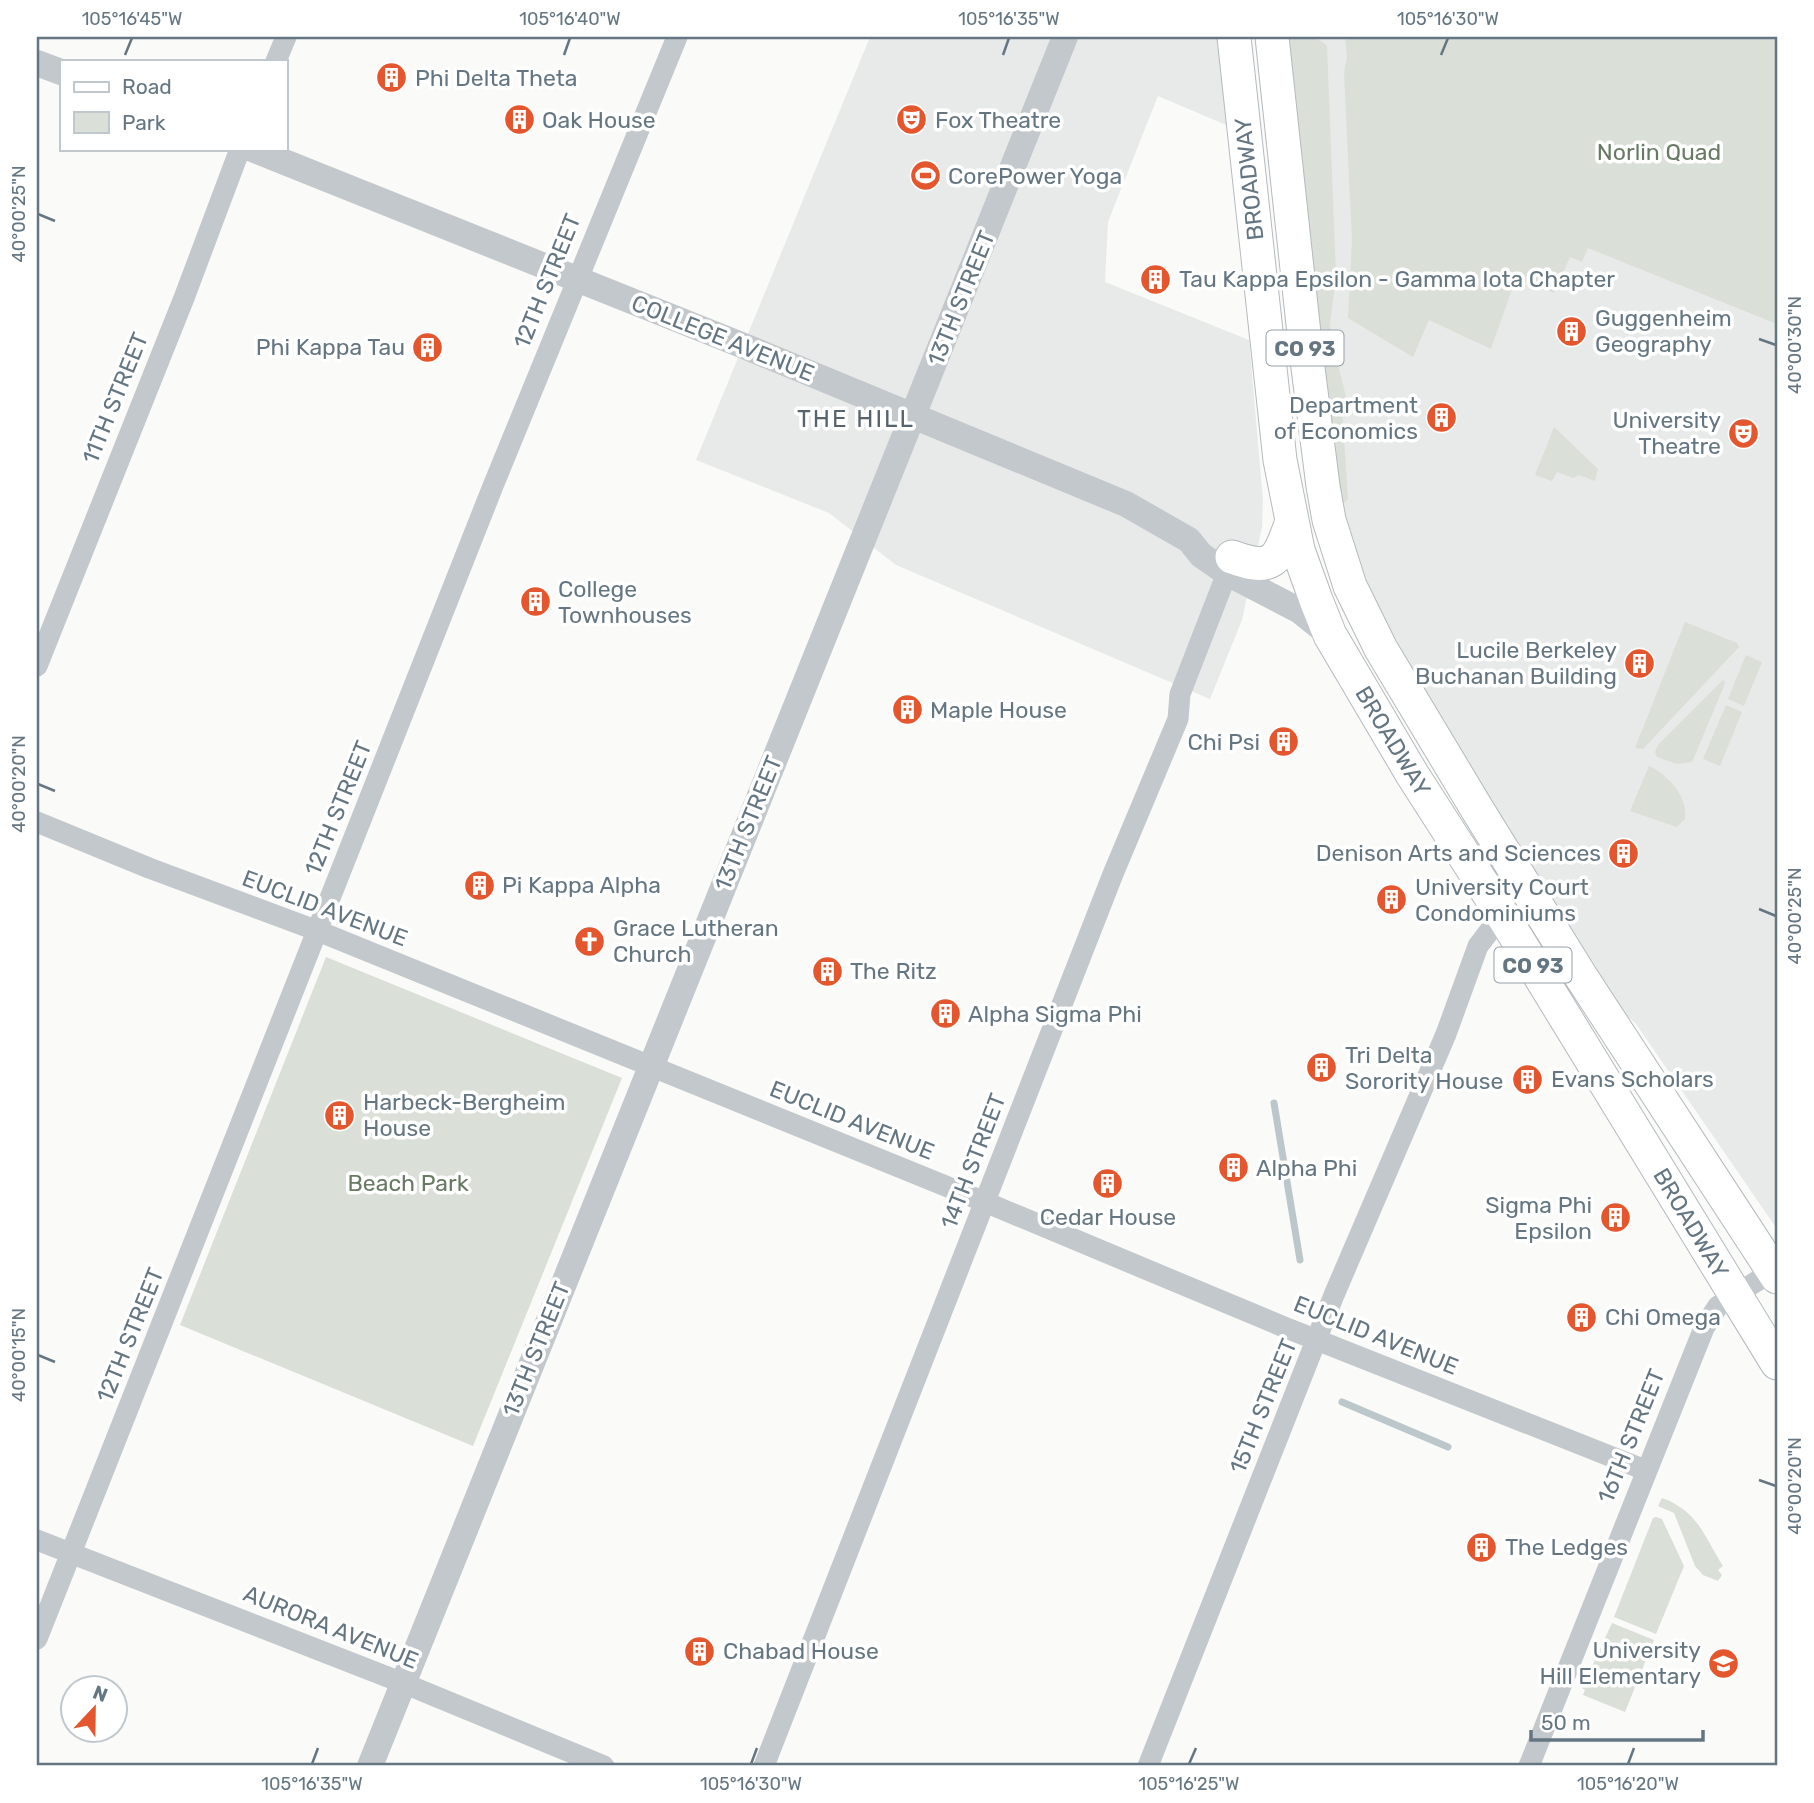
<svg xmlns="http://www.w3.org/2000/svg" width="1814" height="1803" viewBox="0 0 1814 1803" font-family="Rubik,sans-serif">
<style>
.built{fill:#e8e9e9}
.green{fill:#dadfd7}
.lines{fill:none;stroke-linecap:round;stroke-linejoin:round}
.stream{stroke:#bbc7cb;stroke-width:7}
.primary-casing{stroke:#b5babe;stroke-width:35}
.minor{stroke:#c3c8cc;stroke-width:21}
.tertiary{stroke:#c3c8cc;stroke-width:26}
.primary{stroke:#fff;stroke-width:33}
.ticks{fill:none;stroke:#657683;stroke-width:2.5}
.labels{text-anchor:middle;dominant-baseline:central;stroke-width:7;stroke-linejoin:round;paint-order:stroke}
.shield{fill:#fff;stroke:#939fa8;stroke-width:2}
.shield-label{font-size:21px;font-weight:bold;fill:#657683}
.poi-label{font-size:23px;fill:#657683;stroke:#fff;text-anchor:start}
.park-label{font-size:23px;fill:#687a64;stroke:#fff}
.street-label{font-size:23px;fill:#657683;stroke:#fff}
.neighbourhood-label{font-size:24px;letter-spacing:2px;fill:#57646e;stroke:#fff}
.neatline{fill:none;stroke:#657683;stroke-width:2.5}
.ticks-label{font-size:18px;text-anchor:middle;fill:#657683}
</style>
<rect width="100%" height="100%" fill="#fafaf8"/>
<path class="built" d="M870,37h354l9,91 -75,-32 -50,126 -3,60 144,58 14,160 -1,27 -20,93 -32,79 -314,-134 -67,-52 -133,-53z
M1285,37h492v1192l-141,-205 -27,-24 -242,-404 -30,-92z"/>
<path class="green" d="M1285,37c15,0 32,-3 42,9l9,231 -6,46 3,22 13,52 -4,13 6,89 -4,4h-6z
M1345,37h432v287l-189,-76 -6,14 -12,-5 -16,36 -38,-15 -25,71 -62,-29 -16,37 -65,-39 4,-78 -8,-168 3,-15z
M1554,427l44,42 -3,12 -16,-6 -6,3 -16,-6 -5,9 -17,-6z
M1685,622l52,21 2,4 -96,102 -8,-1z
M1746,655l16,7 -18,44 -16,-7z
M1723,680l2,2 -1,4 -32,76 -15,2 -20,-7 -2,-5 3,-7z
M1726,705l16,7 -22,54 -17,-7z
M1649,766c19,9 39,30 36,53l-8,8 -47,-16z
M326,957l296,121 -149,368 -293,-121z
M1662,1498c36,13 42,38 61,68l-5,4 4,5 -4,6 -15,-6 -8,-9 -21,-53 -16,-7z
M1656,1517l6,2 22,47 -28,68 -42,-17 39,-99z
M1612,1623l42,17 -29,72 -42,-17 2,-5 -3,-2z"/>
<g class="lines">
<path class="stream" d="M1274,1103l26,157
M1342,1402l106,45"/>
<defs>
<path id="primary" d="M1234,37l46,423 18,90 18,50 14,35 82,139 93,145 272,444
M1272,37l34,315 17,134 6,34 21,66 31,63 96,160 103,166 197,302
M1232,557c41,15 46,4 59,-33"/>
</defs>
<use href="#primary" class="primary-casing"/>
<path class="minor" d="M276,61l10,-24
M37,666l147,-368 56,-149
M37,822l112,46 169,63 667,271 299,125 361,143
M37,1540l366,143 201,83
M37,1639l456,-1153 184,-449
M764,1766l349,-892 65,-155 2,-25 47,-121
M1148,1766l186,-471 112,-261 32,-88 13,-17 14,-10
M1529,1766l175,-438 14,-22 55,-35"/>
<path class="tertiary" d="M37,63l24,9
M252,149l487,195 387,160 63,36 12,15 26,18 73,38 30,24
M370,1766l695,-1729"/>
<use href="#primary" class="primary"/>
</g>
<path class="ticks" d="M125,55l7,-17M564,55l6,-17M1003,55l6,-17M1441,55l7,-17M38,214l17,7M1759,339l17,6M38,784l17,7M1759,909l17,7M38,1355l17,7M1759,1480l17,6M312,1764l6,-16M751,1764l6,-16M1189,1764l7,-16M1628,1764l6,-16"/>
<defs>
<symbol id="building-disc" viewBox="-11 -11 22 22"><circle r="9.5" fill="#e4572e" stroke="#fff"/><path d="M-4-6H4V6H1V3H-1V6H-4ZM-2.5-4.3h1.7v1.8h-1.7ZM.8-4.3h1.7v1.8H.8ZM-2.5-1h1.7V.8h-1.7ZM.8-1h1.7V.8H.8Z" fill="#fff"/></symbol>
<symbol id="theatre-disc" viewBox="-11 -11 22 22"><circle r="9.5" fill="#e4572e" stroke="#fff"/><path d="M-5-5.5Q0-4 5-5.5V0Q5 5 0 6Q-5 5-5 0ZM-3.3-2.5H-1v1.5H-3.3ZM1-2.5H3.3v1.5H1ZM-2.8 1Q0 5.5 2.8 1Z" fill="#fff"/></symbol>
<symbol id="stadium-disc" viewBox="-11 -11 22 22"><circle r="9.5" fill="#e4572e" stroke="#fff"/><path d="M0-5a6.5 5 0 1 0 0 10a6.5 5 0 1 0 0-10ZM-3.5-1.8h7v3.6h-7Z" fill="#fff"/></symbol>
<symbol id="church-disc" viewBox="-11 -11 22 22"><circle r="9.5" fill="#e4572e" stroke="#fff"/><path d="M-1.2-6h2.4v3.5h3.3v2.4h-3.3V6h-2.4V-.1h-3.3v-2.4h3.3Z" fill="#fff"/></symbol>
<symbol id="school-disc" viewBox="-11 -11 22 22"><circle r="9.5" fill="#e4572e" stroke="#fff"/><path d="M0-5L7-2L0 1L-7-2ZM-4 1L0 2.5L4 1V4Q0 6-4 4Z" fill="#fff"/></symbol>
</defs>
<g fill-rule="evenodd">
<use href="#building-disc" x="374" y="60" width="35" height="35"/>
<use href="#building-disc" x="502" y="102" width="35" height="35"/>
<use href="#theatre-disc" x="894" y="102" width="35" height="35"/>
<use href="#stadium-disc" x="908" y="158" width="35" height="35"/>
<use href="#building-disc" x="1138" y="262" width="35" height="35"/>
<use href="#building-disc" x="1554" y="314" width="35" height="35"/>
<use href="#building-disc" x="410" y="330" width="35" height="35"/>
<use href="#building-disc" x="1424" y="400" width="35" height="35"/>
<use href="#theatre-disc" x="1726" y="416" width="35" height="35"/>
<use href="#building-disc" x="518" y="584" width="35" height="35"/>
<use href="#building-disc" x="1622" y="646" width="35" height="35"/>
<use href="#building-disc" x="890" y="692" width="35" height="35"/>
<use href="#building-disc" x="1266" y="724" width="35" height="35"/>
<use href="#building-disc" x="1606" y="836" width="35" height="35"/>
<use href="#building-disc" x="462" y="868" width="35" height="35"/>
<use href="#building-disc" x="1374" y="882" width="35" height="35"/>
<use href="#church-disc" x="572" y="924" width="35" height="35"/>
<use href="#building-disc" x="810" y="954" width="35" height="35"/>
<use href="#building-disc" x="928" y="996" width="35" height="35"/>
<use href="#building-disc" x="1304" y="1050" width="35" height="35"/>
<use href="#building-disc" x="1510" y="1062" width="35" height="35"/>
<use href="#building-disc" x="322" y="1098" width="35" height="35"/>
<use href="#building-disc" x="1216" y="1150" width="35" height="35"/>
<use href="#building-disc" x="1090" y="1166" width="35" height="35"/>
<use href="#building-disc" x="1598" y="1200" width="35" height="35"/>
<use href="#building-disc" x="1564" y="1300" width="35" height="35"/>
<use href="#building-disc" x="1464" y="1530" width="35" height="35"/>
<use href="#building-disc" x="682" y="1634" width="35" height="35"/>
<use href="#school-disc" x="1706" y="1646" width="35" height="35"/>
</g>
<g class="labels">
<g class="shield">
<rect x="1266.5" y="330.5" width="77" height="35" rx="5"/>
<rect x="1494.5" y="947.5" width="77" height="35" rx="5"/>
</g>
<g class="shield-label">
<text x="1305" y="348">CO 93</text>
<text x="1533" y="965">CO 93</text>
</g>
<g class="poi-label">
<text x="415" y="78">Phi Delta Theta</text>
<text x="542" y="120">Oak House</text>
<text x="935" y="120">Fox Theatre</text>
<text x="948" y="176">CorePower Yoga</text>
<text x="1179" y="279">Tau Kappa Epsilon - Gamma Iota Chapter</text>
<text x="1595" y="318">Guggenheim<tspan x="1595" dy="26">Geography</tspan></text>
<text x="405" y="347" text-anchor="end">Phi Kappa Tau</text>
<text x="1418" y="405" text-anchor="end">Department<tspan x="1418" dy="26">of Economics</tspan></text>
<text x="1721" y="420" text-anchor="end">University<tspan x="1721" dy="26">Theatre</tspan></text>
<text x="558" y="589">College<tspan x="558" dy="26">Townhouses</tspan></text>
<text x="1617" y="650" text-anchor="end">Lucile Berkeley<tspan x="1617" dy="26">Buchanan Building</tspan></text>
<text x="930" y="710">Maple House</text>
<text x="1260" y="742" text-anchor="end">Chi Psi</text>
<text x="1601" y="853" text-anchor="end">Denison Arts and Sciences</text>
<text x="502" y="885">Pi Kappa Alpha</text>
<text x="1415" y="887">University Court<tspan x="1415" dy="26">Condominiums</tspan></text>
<text x="613" y="928">Grace Lutheran<tspan x="613" dy="26">Church</tspan></text>
<text x="850" y="971">The Ritz</text>
<text x="968" y="1014">Alpha Sigma Phi</text>
<text x="1345" y="1055">Tri Delta<tspan x="1345" dy="26">Sorority House</tspan></text>
<text x="1551" y="1079">Evans Scholars</text>
<text x="363" y="1102">Harbeck-Bergheim<tspan x="363" dy="26">House</tspan></text>
<text x="1256" y="1168">Alpha Phi</text>
<text x="1592" y="1205" text-anchor="end">Sigma Phi<tspan x="1592" dy="26">Epsilon</tspan></text>
<text x="1108" y="1217" text-anchor="middle">Cedar House</text>
<text x="1605" y="1317">Chi Omega</text>
<text x="1505" y="1547">The Ledges</text>
<text x="1701" y="1650" text-anchor="end">University<tspan x="1701" dy="26">Hill Elementary</tspan></text>
<text x="723" y="1651">Chabad House</text>
</g>
<g class="park-label">
<text x="1659" y="152">Norlin Quad</text>
<text x="408" y="1183">Beach Park</text>
</g>
<g class="street-label">
<text transform="translate(1249 179) rotate(-96)">BROADWAY</text>
<text transform="translate(547 281) rotate(-68)">12TH STREET</text>
<text transform="translate(961 298) rotate(-68)">13TH STREET</text>
<text transform="translate(723 338) rotate(22)">COLLEGE AVENUE</text>
<text transform="translate(115 398) rotate(-68)">11TH STREET</text>
<text transform="translate(1393 741) rotate(59)">BROADWAY</text>
<text transform="translate(338 808) rotate(-68)">12TH STREET</text>
<text transform="translate(748 823) rotate(-68)">13TH STREET</text>
<text transform="translate(325 908) rotate(21)">EUCLID AVENUE</text>
<text transform="translate(852 1120) rotate(22)">EUCLID AVENUE</text>
<text transform="translate(973 1161) rotate(-69)">14TH STREET</text>
<text transform="translate(1691 1223) rotate(59)">BROADWAY</text>
<text transform="translate(130 1335) rotate(-68)">12TH STREET</text>
<text transform="translate(1376 1335) rotate(22)">EUCLID AVENUE</text>
<text transform="translate(536 1349) rotate(-68)">13TH STREET</text>
<text transform="translate(1263 1406) rotate(-68)">15TH STREET</text>
<text transform="translate(1631 1436) rotate(-68)">16TH STREET</text>
<text transform="translate(331 1627) rotate(22)">AURORA AVENUE</text>
</g>
<g class="neighbourhood-label">
<text x="856" y="419">THE HILL</text>
</g>
</g>
<rect width="1814" height="1803" fill="none" stroke="#ffffff" stroke-width="77"/>
<rect x="60" y="60" width="228" height="91" fill="#ffffff" stroke="#c1c8cd" stroke-width="2"/>
<rect x="74" y="82" width="35" height="10" fill="#ffffff" stroke="#c1c8cd" stroke-width="2"/>
<text x="122" y="94" font-size="21" fill="#657683">Road</text>
<rect x="74" y="112" width="35" height="21" fill="#dadfd7" stroke="#c1c8cd" stroke-width="2"/>
<text x="122" y="130" font-size="21" fill="#657683">Park</text>
<g transform="translate(94 1709) rotate(22)"><circle r="33" fill="#ffffff" stroke="#c1c8cd" stroke-width="2"/>
<path d="M0-5L12 26L0 18L-12 26Z" fill="#e4572e"/>
<text y="-10" font-size="19" font-weight="bold" text-anchor="middle" fill="#657683">N</text>
</g>
<path d="M1531 1730v10h172v-10" fill="none" stroke="#657683" stroke-width="3.5"/>
<text x="1541" y="1730" font-size="21" fill="#657683" stroke="#ffffff" stroke-width="5" paint-order="stroke">50 m</text>
<rect x="38" y="38" width="1738" height="1726" class="neatline"/>
<g class="ticks-label">
<text x="132" y="25">105°16'45"W</text>
<text x="570" y="25">105°16'40"W</text>
<text x="1009" y="25">105°16'35"W</text>
<text x="1448" y="25">105°16'30"W</text>
<text transform="translate(19 214) rotate(-90)" y="6">40°00'25"N</text>
<text transform="translate(1795 345) rotate(-90)" y="6">40°00'30"N</text>
<text transform="translate(19 784) rotate(-90)" y="6">40°00'20"N</text>
<text transform="translate(1795 916) rotate(-90)" y="6">40°00'25"N</text>
<text transform="translate(19 1355) rotate(-90)" y="6">40°00'15"N</text>
<text transform="translate(1795 1486) rotate(-90)" y="6">40°00'20"N</text>
<text x="312" y="1790">105°16'35"W</text>
<text x="751" y="1790">105°16'30"W</text>
<text x="1189" y="1790">105°16'25"W</text>
<text x="1628" y="1790">105°16'20"W</text>
</g>
</svg>
